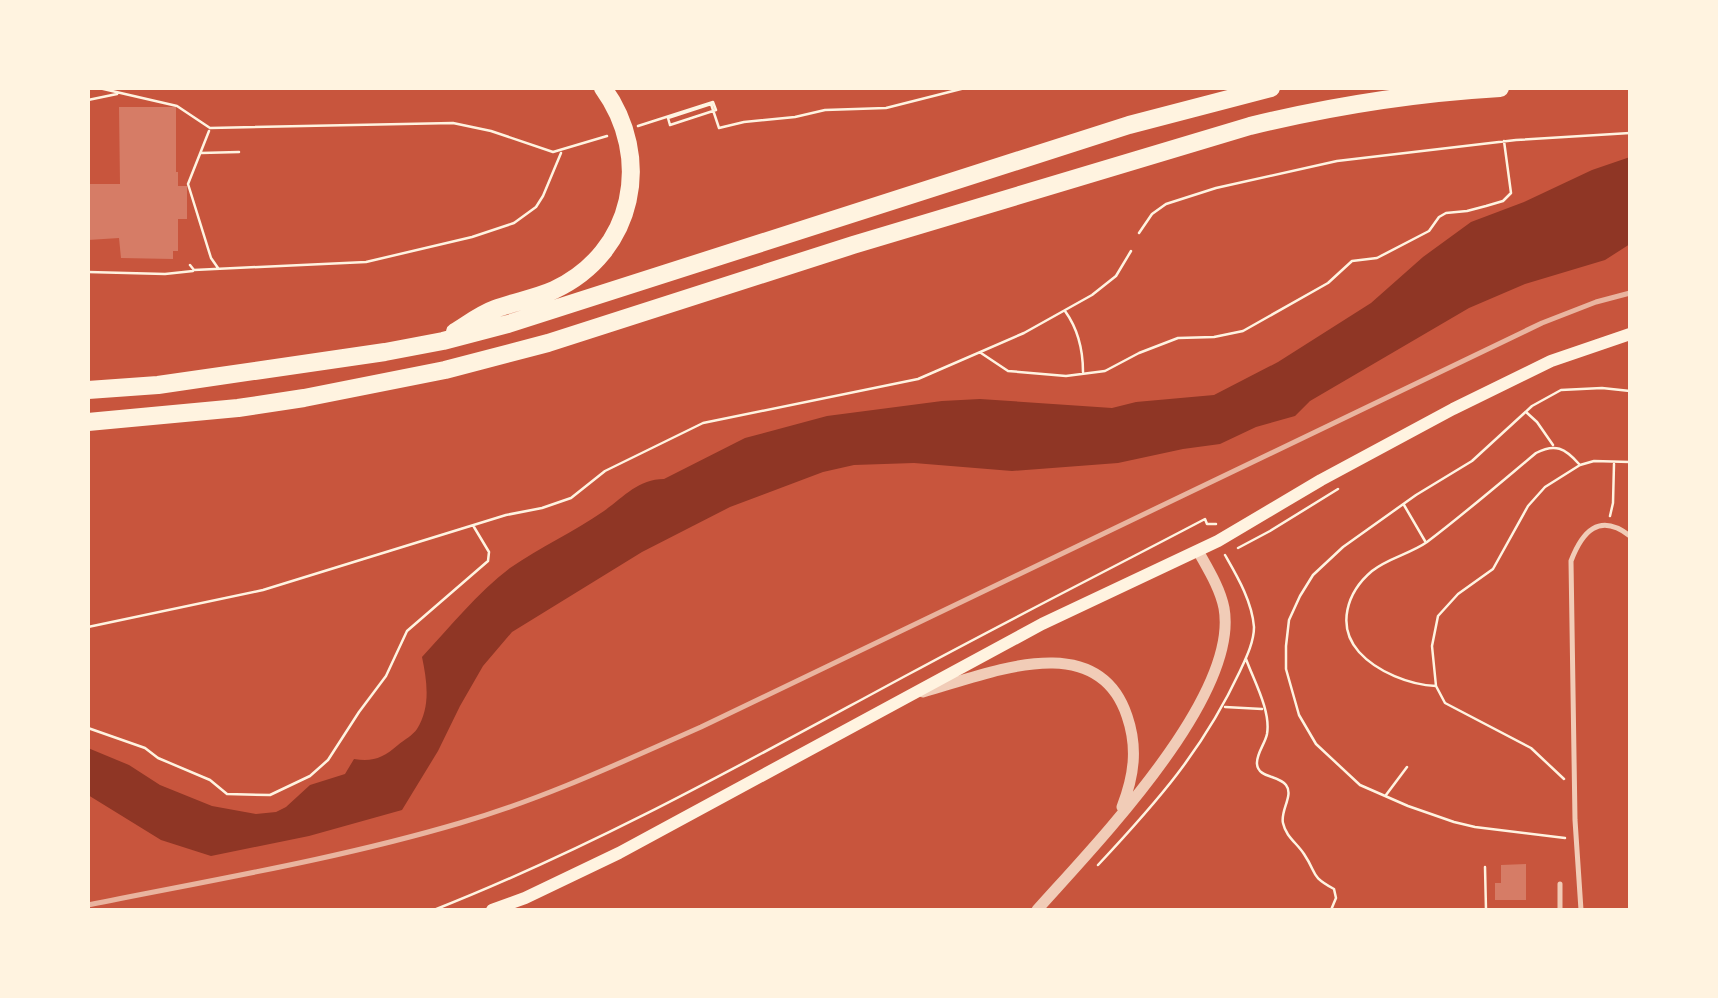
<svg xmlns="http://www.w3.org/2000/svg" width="1718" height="998" viewBox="0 0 1718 998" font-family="'Playfair Display',serif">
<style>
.water{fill:#8f3625}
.building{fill:#d67c66}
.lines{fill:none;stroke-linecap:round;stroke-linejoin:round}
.path{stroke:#fff3e0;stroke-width:2.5}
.service{stroke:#f1ccb7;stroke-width:5}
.tertiary{stroke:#f1ccb7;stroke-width:11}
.secondary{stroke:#fff3e0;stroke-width:12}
.motorway{stroke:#fff3e0;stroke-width:18}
.rail{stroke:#e9b49f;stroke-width:5}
</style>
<rect width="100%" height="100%" fill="#c8553d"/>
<path class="water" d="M1630,157v87l-25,16 -80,24 -56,24 -159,93 -15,15 -39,11 -36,17 -37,5 -65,14 -106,8 -98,-8 -60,2 -31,7 -93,35 -88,45 -130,80 -29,34 -23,40 -22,45 -36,59 -93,26 -98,20 -50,-16 -73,-45v-47l41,17 31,20 52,21 44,8 20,-2 10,-5 24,-22 35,-11 9,-15c19,3 29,-1 44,-14 6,-5 15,-10 19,-16 14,-22 10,-48 5,-72 28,-30 55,-64 88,-89 30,-21 64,-36 94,-57 20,-14 34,-32 60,-32l81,-41 82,-22 115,-15 38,-2 132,9 24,-6 78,-7 64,-33 93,-59 52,-46 48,-35 53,-20 68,-32z"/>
<path class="building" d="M119,107h57v65h2v14h9v33h-9v32h-5v8l-52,-1 -2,-20 -31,2v-56h32z
M1526,864v36h-31v-17h6v-18z"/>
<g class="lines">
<path class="path" d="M99,88l78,18 33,22 243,-5 38,8 62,21 54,-16
M88,100l29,-6
M638,126l75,-24 3,8 -46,15 -2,-7 43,-14 8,24 25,-6 51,-5 30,-7 61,-2 79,-20
M209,131l-21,53 23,74 7,10
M201,153l38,-1
M1139,233l13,-19 14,-10 50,-16 121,-27 179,-21 114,-7
M190,265l4,5 172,-8 106,-25 42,-14 22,-16 7,-11 18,-43
M88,272l77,2 28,-3
M1065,311c13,18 18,38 18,61
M981,353l27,18 58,5 39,-5 34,-18 39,-15 36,-1 29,-6 85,-48 24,-22 25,-3 52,-27 10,-14 7,-4 21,-2 19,-5 17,-5 8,-8 -7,-52
M1526,412l11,10 16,23
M1404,505l21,36
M1610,516l3,-13 1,-39
M1238,548l32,-17 68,-42
M88,627l175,-37 243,-75 36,-7 29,-10 34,-27 98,-48 215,-44 106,-46 68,-38 24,-19 15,-25
M1246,659c8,22 25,52 21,75 -2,10 -11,20 -10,30 1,14 21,11 29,21 8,10 -6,26 -3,38 3,14 14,20 21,31 14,21 5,21 30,35l2,9 -5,12
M1436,686c-26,-1 -59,-14 -77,-34 -23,-26 -12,-60 13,-81 16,-13 38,-17 55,-29 37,-28 73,-59 109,-89 19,-10 29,-5 43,11
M1225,707l37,2
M88,728l57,20 13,10 52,22 17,14 43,1 40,-19 18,-16 31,-48 27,-36 21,-45 81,-70 1,-9 -15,-25
M1564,779l-33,-31 -86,-45 -9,-17 -4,-40 6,-30 20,-22 35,-25 35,-63 17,-19 35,-22 14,-4 36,1
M1386,795l21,-28
M1565,838l-90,-11 -21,-5 -46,-16 -48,-21 -44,-41 -17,-29 -13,-46v-23l3,-26 11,-24 13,-21 30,-28 73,-52 56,-34 60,-55 29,-16 41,-2 28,3
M1098,865c59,-63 105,-115 142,-194 6,-13 14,-29 14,-44 -2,-26 -17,-51 -29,-72
M1485,867l1,43
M434,910c165,-65 319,-152 475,-236 98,-53 197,-103 296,-155l2,5h9"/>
<path class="service" d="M1560,884v26
M1581,910l-6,-90 -4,-259c11,-29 28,-49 59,-25"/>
<path class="tertiary" d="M923,692c65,-18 174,-66 204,24 11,32 7,60 -5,91
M1037,910c56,-63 203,-213 187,-302 -4,-20 -16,-39 -26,-57"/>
<path class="secondary" d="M492,910l33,-12 94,-45 423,-229 176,-83 103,-61 132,-71 98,-48 79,-27"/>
<path class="motorway" d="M455,332c13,-8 26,-18 40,-23 19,-7 41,-11 59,-19 81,-38 99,-133 49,-202
M88,390l70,-5 227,-33 58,-11 65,-17 621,-199 142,-37
M88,422l150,-14 66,-10 141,-28 103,-27 305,-98 397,-119c82,-20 165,-33 250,-38"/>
<path class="rail" d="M88,905c124,-25 250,-46 372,-82 83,-24 162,-61 241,-96l841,-404 54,-21 34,-9"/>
</g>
<rect width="1718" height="998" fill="none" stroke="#fff3e0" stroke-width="180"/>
</svg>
